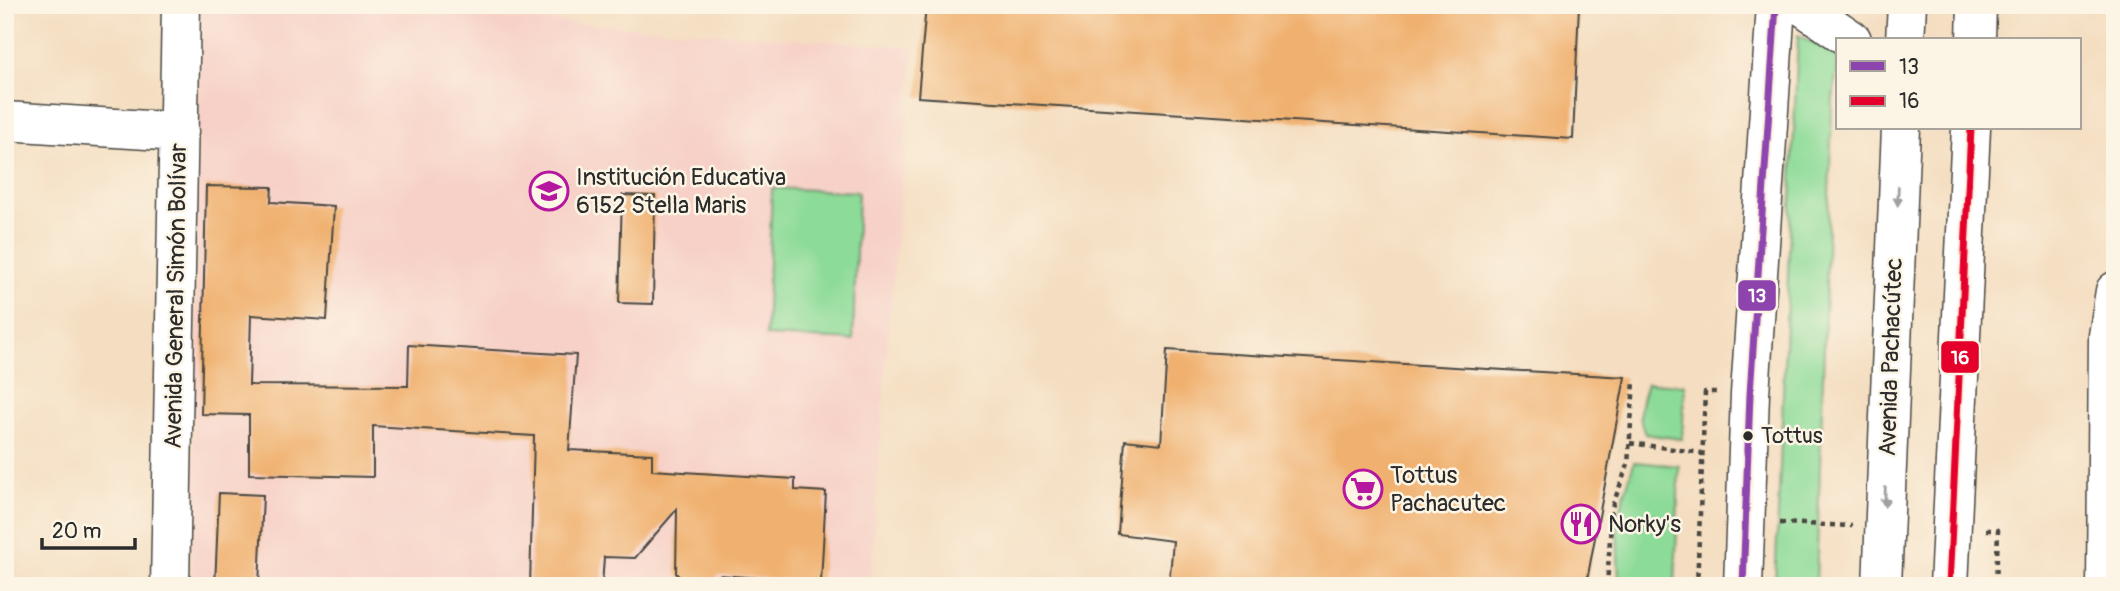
<svg xmlns="http://www.w3.org/2000/svg" width="2120" height="591" viewBox="0 0 2120 591" font-family="Pangolin,sans-serif">
<style>
.built{fill:#f7d1c7}
.green{fill:#8ddb98;stroke:#5c8362;stroke-width:2}
.building{fill:#f0b170}
.lines{fill:none;stroke-linecap:round;stroke-linejoin:round}
.minor-casing{stroke:#494641;stroke-width:41}
.major-casing{stroke:#494641;stroke-width:41}
.path{stroke:#494641;stroke-width:4.5;stroke-dasharray:5 5;stroke-linecap:butt}
.minor{stroke:#fff;stroke-width:38}
.major{stroke:#fff;stroke-width:38}
.bus-1-casing{stroke:#fcf5e5;stroke-width:12}
.bus-2-casing{stroke:#fcf5e5;stroke-width:12}
.bus-1{stroke:#8e44ad;stroke-width:7}
.bus-2{stroke:#e4002b;stroke-width:7}
.oneway{fill:#a0a0a0}
.bus-dot{fill:#2b2b2b;stroke:#fcf5e5;stroke-width:2.5}
.labels{text-anchor:middle;dominant-baseline:central;stroke-width:5;stroke-linejoin:round;paint-order:stroke}
.bus-label{font-size:22px;fill:#2b2b2b;stroke:#fcf5e5;text-anchor:start}
.poi-label{font-size:24px;fill:#2b2b2b;stroke:#fcf5e5;text-anchor:start}
.street-label{font-size:24px;fill:#2b2b2b;stroke:#fcf5e5}
.line-badge{stroke:#fcf5e5;stroke-width:2.5}
.badge-label{font-size:19px;text-anchor:middle;font-weight:bold;fill:#fff}
</style>
<rect width="100%" height="100%" fill="#fcf5e5"/>
<filter id="ink" filterUnits="userSpaceOnUse"><feTurbulence type="fractalNoise" baseFrequency=".0143" numOctaves="2"/><feDisplacementMap in="SourceGraphic" scale="14" xChannelSelector="R" yChannelSelector="G"/><feConvolveMatrix kernelMatrix="1 2 1 2 8 2 1 2 1" color-interpolation-filters="sRGB"/></filter>
<filter id="wash" filterUnits="userSpaceOnUse"><feTurbulence type="fractalNoise" baseFrequency=".00686" numOctaves="4" result="noise"/><feDisplacementMap in="SourceGraphic" scale="28" xChannelSelector="R" yChannelSelector="G"/><feGaussianBlur stdDeviation="1.57" result="paint"/><feColorMatrix in="noise" values="0 0 0 0 0 0 0 0 0 0 0 0 0 0 0 0 0 1.4 0 .05"/><feComposite in="paint" operator="in"/></filter>
<g filter="url(#wash)">
<rect width="100%" height="100%" fill="#f4ddc0"/>
<path class="built" d="M201,5h119l594,42 -26,287 -18,252h-679z"/>
<path class="green" d="M1798,35l40,21v6l-6,45 -16,479h-41z
M772,188l86,4 -5,148 -87,-4z
M1647,383l38,2 -3,54 -37,-5c-9,-22 -4,-30 2,-51z
M1634,462l45,4 -4,120h-56l-2,-60 7,-30z"/>
<g id="blocks">
<path class="building" d="M926,5h653l-6,134 -655,-42z
M206,186l66,1 -1,15 63,4 -7,114 -76,-5 -2,70 159,1 1,-41 167,10 -7,95 83,4v16l143,9v11l31,2 -5,90 -102,-7 -9,11h-23l-11,-13 1,-64 -42,49 -31,-1 -2,29h-72l4,-150 -161,-10v51l-124,-3v-59l-48,-1z
M622,195l33,1 -2,108 -34,-1z
M1167,350l458,27 -39,209h-417l4,-45 -55,-7 7,-94 36,4z
M219,493l44,2 -4,91h-44z"/>
</g>
</g>
<g filter="url(#ink)">
<use href="#blocks" fill-opacity="0" stroke="#494641" stroke-width="2"/>
<g class="lines">
<defs>
<path id="minor" d="M5,121l174,11
M170,586l11,-581
M1743,586l7,-192 26,-389
M2106,586l2,-250 7,-45"/>
<path id="major" d="M1801,5l51,35
M1905,40l2,-35
M1976,40l1,-35
M1882,586l19,-458
M1949,586l22,-458"/>
</defs>
<use href="#minor" class="minor-casing"/>
<use href="#major" class="major-casing"/>
<path class="path" d="M1630,443l72,10
M1780,523l72,3
M1986,530h12l-2,56
M1607,586l5,-79 16,-43 6,-82
M1697,586l8,-194h11"/>
<use href="#minor" class="minor"/>
<use href="#major" class="major"/>
<defs>
<path id="bus-1" d="M1743,586l7,-192 26,-389"/>
<path id="bus-2" d="M1949,586l22,-458"/>
</defs>
<use href="#bus-1" class="bus-1-casing"/>
<use href="#bus-2" class="bus-2-casing"/>
<use href="#bus-1" class="bus-1"/>
<use href="#bus-2" class="bus-2"/>
</g>
<defs><path id="oneway-solid" d="M-6-.8H1V-3.2L6.5 0L1 3.2V.8H-6Z" transform="scale(1.75)"/></defs>
<g class="oneway">
<use href="#oneway-solid" transform="translate(1898 196) rotate(92)"/>
<use href="#oneway-solid" transform="translate(1885 497) rotate(92)"/>
</g>
</g>
<defs>
<symbol id="school-ring" viewBox="-11 -11 22 22"><circle r="9.5" fill="#fcf5e5" stroke="#b5179e" stroke-width="1.5"/><path d="M0-5L7-2L0 1L-7-2ZM-4 1L0 2.5L4 1V4Q0 6-4 4Z" fill="#b5179e"/></symbol>
<symbol id="supermarket-ring" viewBox="-11 -11 22 22"><circle r="9.5" fill="#fcf5e5" stroke="#b5179e" stroke-width="1.5"/><path d="M-6-5.5h2.5l.6 2H6L4.5 2H-2.5L-4.4-4H-6ZM-1.5 3.2a1.3 1.3 0 1 0 .1 0ZM3 3.2a1.3 1.3 0 1 0 .1 0Z" fill="#b5179e"/></symbol>
<symbol id="restaurant-ring" viewBox="-11 -11 22 22"><circle r="9.5" fill="#fcf5e5" stroke="#b5179e" stroke-width="1.5"/><path d="M-5-6h1v4h1v-4h1v4h1v-4h1v5L-1.5 .5V6h-2V.5L-5-1ZM5-6V6H3V1.5H1.5Q1.5-4 5-6Z" fill="#b5179e"/></symbol>
</defs>
<g fill-rule="evenodd">
<use href="#school-ring" x="527" y="169" width="44" height="44"/>
<use href="#supermarket-ring" x="1341" y="467" width="44" height="44"/>
<use href="#restaurant-ring" x="1559" y="502" width="44" height="44"/>
</g>
<circle class="bus-dot" cx="1748" cy="436" r="6"/>
<g class="labels">
<g class="bus-label">
<text x="1761" y="436">Tottus</text>
</g>
<g class="poi-label">
<text x="576" y="177">Institución Educativa<tspan x="576" dy="28">6152 Stella Maris</tspan></text>
<text x="1390" y="475">Tottus<tspan x="1390" dy="28">Pachacutec</tspan></text>
<text x="1608" y="524">Norky's</text>
</g>
<g class="street-label">
<text transform="translate(176 296) rotate(-89)">Avenida General Simón Bolívar</text>
<text transform="translate(1891 357) rotate(-88)">Avenida Pachacútec</text>
</g>
</g>
<g class="line-badge">
<rect x="1737" y="279" width="40" height="33" rx="7" fill="#8e44ad"/>
<rect x="1940" y="340" width="40" height="34" rx="7" fill="#e4002b"/>
</g>
<g class="badge-label">
<text x="1757" y="302">13</text>
<text x="1960" y="364">16</text>
</g>
<rect width="2120" height="591" fill="none" stroke="#fcf5e5" stroke-width="28"/>
<rect x="1836" y="38" width="245" height="91" fill="#fcf5e5" stroke="#a8a49b" stroke-width="2"/>
<rect x="1850" y="61" width="35" height="10" fill="#8e44ad" stroke="#a8a49b" stroke-width="2"/>
<text x="1899" y="74" font-size="21" fill="#2b2b2b">13</text>
<rect x="1850" y="96" width="35" height="10" fill="#e4002b" stroke="#a8a49b" stroke-width="2"/>
<text x="1899" y="108" font-size="21" fill="#2b2b2b">16</text>
<path d="M42 538v10h93v-10" fill="none" stroke="#2b2b2b" stroke-width="3.5"/>
<text x="52" y="538" font-size="21" fill="#2b2b2b" stroke="#fcf5e5" stroke-width="5" paint-order="stroke">20 m</text>
</svg>
